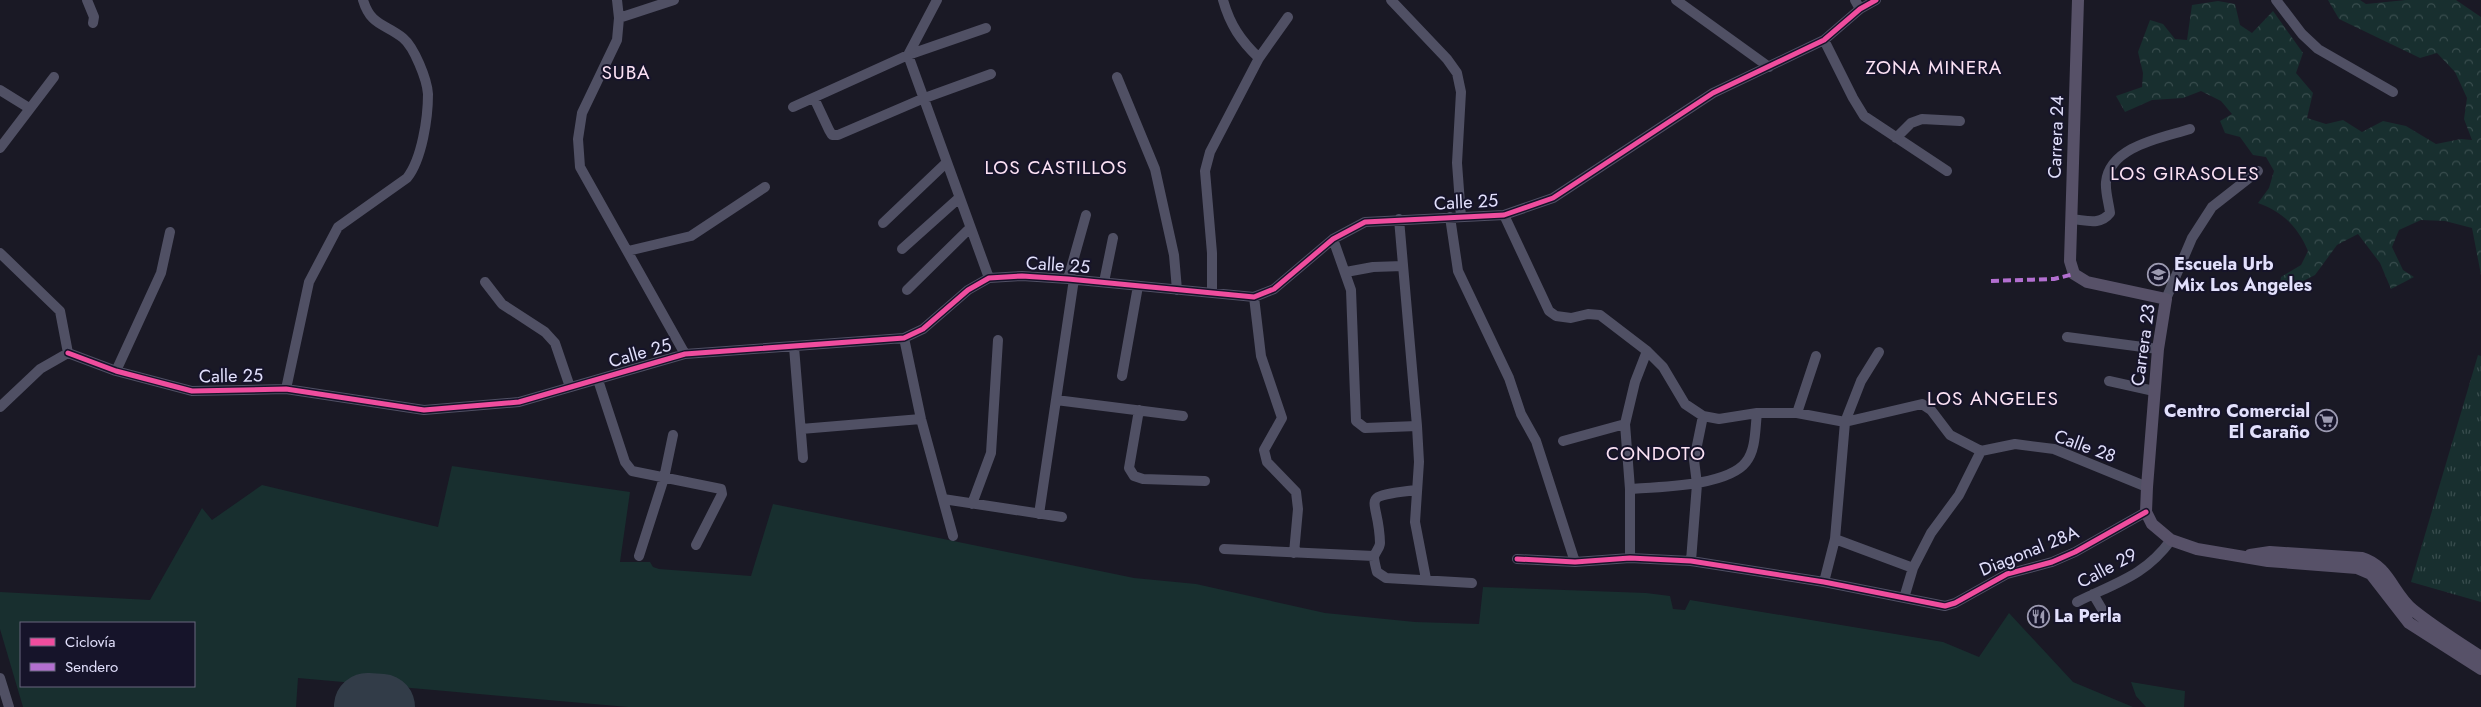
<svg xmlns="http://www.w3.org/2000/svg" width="2481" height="707" viewBox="0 0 2481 707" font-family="Jost,sans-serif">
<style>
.green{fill:#182f2f;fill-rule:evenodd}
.forest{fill:url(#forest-crowns)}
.park{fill:url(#park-tufts)}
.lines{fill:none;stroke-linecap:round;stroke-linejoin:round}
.runway{stroke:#323c48;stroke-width:66}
.minor{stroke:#505064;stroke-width:10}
.major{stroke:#575168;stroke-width:12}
.quiet{stroke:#b36fd0;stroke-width:4;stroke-dasharray:8 4;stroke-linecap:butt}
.cycleway-casing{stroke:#16142a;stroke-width:8}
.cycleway{stroke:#ef4d9e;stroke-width:5}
.labels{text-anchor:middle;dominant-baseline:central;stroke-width:4;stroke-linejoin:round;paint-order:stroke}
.street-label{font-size:18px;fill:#e2e0fc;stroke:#16142a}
.poi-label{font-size:18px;font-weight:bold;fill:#e2e0fc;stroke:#16142a;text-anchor:start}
.neighbourhood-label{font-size:19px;letter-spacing:1px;fill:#fce2f4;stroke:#16142a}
</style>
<defs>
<pattern id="forest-crowns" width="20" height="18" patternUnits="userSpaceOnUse" patternTransform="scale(1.25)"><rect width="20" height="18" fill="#182f2f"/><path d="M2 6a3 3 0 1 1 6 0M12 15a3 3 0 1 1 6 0" fill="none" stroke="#394d4e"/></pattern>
<pattern id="park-tufts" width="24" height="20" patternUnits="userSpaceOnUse" patternTransform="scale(1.25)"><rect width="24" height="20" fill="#182f2f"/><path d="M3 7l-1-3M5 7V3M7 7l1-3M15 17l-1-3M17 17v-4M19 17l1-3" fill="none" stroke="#394d4e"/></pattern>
</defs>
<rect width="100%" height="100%" fill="#1a1925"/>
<path class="green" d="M452,466l178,26 -10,70h30l3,5 6,2 92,7 22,-72 361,74 62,6 129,29 90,9 64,2 4,-37 163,6 24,3 3,13 12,1 5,-10 253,42 36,15 30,-44 64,69 60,25h-1505l-330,-29 -2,29h-273l-23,-78v-37l150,8 52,-92 10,12 50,-35 176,42zM21,623h173v63h-173z
M2131,682l54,9 -1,16h-38l-10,-11z"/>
<path class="forest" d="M2328,0h32l6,4 40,-4h50l25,17v258l-9,-47 -27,-7 -24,-1 -22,10 -7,17 11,23 11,7 -23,12 -11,-26 -22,-29 -21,11 -22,30 -36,18 2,-16 20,-12 7,-14c-10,-24 -25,-39 -50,-48l11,-15 5,-17 -8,-14 -13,-2 -13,-18 -15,-4 -5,-12 12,-7 -11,-13 -20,-10 -18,7 -31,2 -27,12 -9,-16 26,-9 1,-14 -5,-21 12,-32 13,4 12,15 12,1 5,-35 26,-4 17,3 5,21 12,8 21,-22 30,42 -7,20 17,20 -6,25 19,6 17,-4 19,12 21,-11 23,5 30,18 25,-5 11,1 -8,-21 3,-21 -12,-26 -18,-19 -17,5 -81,-39z"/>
<path class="park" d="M2478,355l3,1v246l-70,-20z"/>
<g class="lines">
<path class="runway" d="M367,706l15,1"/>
<path class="minor" d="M87,0l7,17 -1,6
M617,0l2,18 -2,22 -35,73 -4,26 2,28 105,187
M937,0l-29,55 81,223
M1223,0c7,25 18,41 36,58
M1391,0l56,59 10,14 4,19 -4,71 4,54
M1676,0l93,67
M1855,0l5,9
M2276,0l26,34 16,15 75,43
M619,18l55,-18
M1824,40l29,58 11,18 83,55
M1117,77l38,92 19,86 3,35
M0,90l29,18
M814,98l15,32 3,5h6l84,-36 69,-25
M793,107l115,-52 78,-27
M1896,138l15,-15 11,-4 38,2
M0,148l54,-71
M1504,215l45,96 7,5 15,2 17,-4 12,1 47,36 16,16 22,37 18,12 16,3 38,-6h40l48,9 77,-18 9,6 19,25 31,16
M1450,217l8,54 51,107 12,36 15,27 39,121
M1399,219l18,207 2,36 -4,60 11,57
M2071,219c15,1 29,7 39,-6 -1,-9 -5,-22 -4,-31 4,-36 56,-44 84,-53
M883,223l63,-60
M1333,239l18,51 5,131 9,7 52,-2
M902,249l57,-51
M628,251l63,-15 74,-49
M0,253l60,58 8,42
M1346,272l27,-5 30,-1
M1068,279l18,-64
M485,282l17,22 43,28 10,11 15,44
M1104,282l9,-44
M907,290l63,-62
M1212,293v-40l-7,-82 5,-19 49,-94 29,-41
M1254,297l7,59 21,62 -18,32 3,12 29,30 2,17 -4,44
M2166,299l26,-61 20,-31 46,-36
M2067,337l91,12
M904,338l17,81 32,117
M794,347l9,111
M68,353l48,18 76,20 94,-2 138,21 95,-8 166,-48 219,-16 19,-9 45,-39 21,-12 33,-2 46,3 186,18 20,-8 59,-50 32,-17 139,-7 49,-17 160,-105 111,-53 36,-31 16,-9
M116,371l45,-98 9,-41
M1122,376l16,-90
M598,380l27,82 7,9 89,18 1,5 -26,51
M2109,381l45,10
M286,389l23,-107 29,-55 69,-49c15,-19 21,-60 21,-84 -1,-15 -14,-47 -25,-56 -19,-15 -32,-12 -40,-38
M1056,400l127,16
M0,407l40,-38 28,-16
M1139,410l-10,58 5,8 9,3 62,2
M1797,413l19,-57
M801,429l120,-10
M1563,441l62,-17
M1981,451l34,-7 39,5 93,38
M1630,489c29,-2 98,-3 116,-27 10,-12 9,-33 11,-49
M1416,490c-61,7 -37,6 -36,53 0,5 -5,9 -6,14 0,4 2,11 3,15l9,6 86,5
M943,499l119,18
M972,504l19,-51 7,-113
M1039,514l35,-235
M1835,539l78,29
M1224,549l150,7
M639,556l25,-78 9,-43
M1630,558v-69l-5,-65 10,-42 12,-31
M1517,559l58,3 55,-4 61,3 133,21 121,24 10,-3 52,-29 45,-12 23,-10 71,-40
M1691,561l6,-77 -3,-24 9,-44
M1824,582l11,-43 10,-117 16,-41 18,-29
M2093,594l13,22
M1904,598l9,-30 18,-35 28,-38 22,-44
M2077,602c38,-19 68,-26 94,-62
M0,678l9,29"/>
<path class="major" d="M2078,0l-8,261 4,13 13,8 79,17 -8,50 -11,138 -1,25 6,12 19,16 26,9 71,12 89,7 14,6 38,49 72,46
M2250,555l20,-3 92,6c27,8 31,36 51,52 21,17 45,32 68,47"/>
<path class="quiet" d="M1991,281l63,-2 20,-5"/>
<defs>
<path id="cycleway" d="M68,353l48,18 76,20 94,-2 138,21 95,-8 166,-48 219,-16 19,-9 45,-39 21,-12 33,-2 46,3 186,18 20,-8 59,-50 32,-17 139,-7 49,-17 160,-105 111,-53 36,-31 16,-9
M1517,559l58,3 55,-4 61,3 133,21 121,24 10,-3 52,-29 45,-12 23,-10 71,-40"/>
</defs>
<use href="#cycleway" class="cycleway-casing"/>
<use href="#cycleway" class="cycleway"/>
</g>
<defs>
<symbol id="school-ring" viewBox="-11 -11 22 22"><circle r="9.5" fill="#16142a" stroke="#9c9ab1" stroke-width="1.5"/><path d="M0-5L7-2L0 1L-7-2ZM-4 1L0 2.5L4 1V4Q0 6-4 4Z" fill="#9c9ab1"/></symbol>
<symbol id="supermarket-ring" viewBox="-11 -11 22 22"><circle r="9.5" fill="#16142a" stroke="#9c9ab1" stroke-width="1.5"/><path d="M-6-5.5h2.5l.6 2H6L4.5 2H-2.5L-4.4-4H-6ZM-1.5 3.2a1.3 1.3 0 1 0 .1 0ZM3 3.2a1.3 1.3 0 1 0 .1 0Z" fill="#9c9ab1"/></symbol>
<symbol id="restaurant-ring" viewBox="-11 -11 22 22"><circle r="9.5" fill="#16142a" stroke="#9c9ab1" stroke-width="1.5"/><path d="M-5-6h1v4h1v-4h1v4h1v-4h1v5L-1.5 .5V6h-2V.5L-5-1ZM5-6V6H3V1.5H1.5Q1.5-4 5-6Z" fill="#9c9ab1"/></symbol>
</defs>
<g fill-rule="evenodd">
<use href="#school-ring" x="2146" y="262" width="25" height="25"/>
<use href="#supermarket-ring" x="2314" y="408" width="25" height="25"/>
<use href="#restaurant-ring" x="2026" y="604" width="25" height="25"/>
</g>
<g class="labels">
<g class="street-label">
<text transform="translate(2056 137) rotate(-88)">Carrera 24</text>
<text transform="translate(1466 202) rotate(-3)">Calle 25</text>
<text transform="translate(1058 265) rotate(4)">Calle 25</text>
<text transform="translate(2143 345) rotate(-82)">Carrera 23</text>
<text transform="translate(640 353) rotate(-16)">Calle 25</text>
<text transform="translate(231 376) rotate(-1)">Calle 25</text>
<text transform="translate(2085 446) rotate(20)">Calle 28</text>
<text transform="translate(2029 551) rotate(-22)">Diagonal 28A</text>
<text transform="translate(2107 568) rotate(-28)">Calle 29</text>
</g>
<g class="poi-label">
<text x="2174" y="264">Escuela Urb<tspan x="2174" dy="21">Mix Los Angeles</tspan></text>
<text x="2310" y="411" text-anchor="end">Centro Comercial<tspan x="2310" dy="21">El Caraño</tspan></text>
<text x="2054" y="616">La Perla</text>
</g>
<g class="neighbourhood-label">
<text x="1934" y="67">ZONA MINERA</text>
<text x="626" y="72">SUBA</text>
<text x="1056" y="167">LOS CASTILLOS</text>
<text x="2185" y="173">LOS GIRASOLES</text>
<text x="1993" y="398">LOS ANGELES</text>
<text x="1656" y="453">CONDOTO</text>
</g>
</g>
<rect x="20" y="622" width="175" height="65" fill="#16142a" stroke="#68667e"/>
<rect x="30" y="638" width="25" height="8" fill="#ef4d9e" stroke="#68667e"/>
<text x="65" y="647" font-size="15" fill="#e2e0fc">Ciclovía</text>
<rect x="30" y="663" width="25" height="8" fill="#b36fd0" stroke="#68667e"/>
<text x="65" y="672" font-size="15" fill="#e2e0fc">Sendero</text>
</svg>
